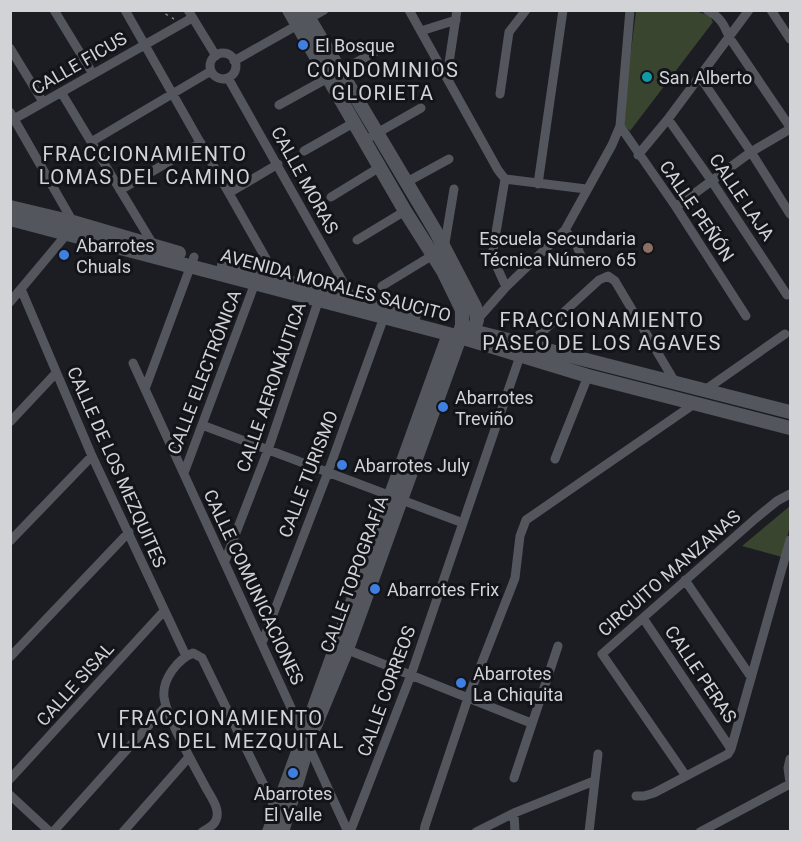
<svg xmlns="http://www.w3.org/2000/svg" width="801" height="842" viewBox="0 0 801 842" font-family="Roboto,sans-serif">
<style>
.park{fill:#3a4530}
.lines{fill:none;stroke-linecap:round;stroke-linejoin:round}
.path{stroke:#7e8085;stroke-width:1.5;stroke-dasharray:3 4.5;stroke-linecap:butt}
.street{stroke:#53565c;stroke-width:9}
.secondary{stroke:#53565c;stroke-width:14}
.shop-dot{fill:#3f7fe0;stroke:#121419;stroke-width:2}
.culture-dot{fill:#0f9aa8;stroke:#121419;stroke-width:2}
.education-dot{fill:#8d6e63;stroke:#121419;stroke-width:2}
.labels{text-anchor:middle;dominant-baseline:central;stroke-width:6;stroke-linejoin:round;paint-order:stroke}
.poi-label{font-size:18px;fill:#d1d3d6;stroke:#121419;text-anchor:start}
.street-label{font-size:18px;fill:#d1d3d6;stroke:#121419}
.neighbourhood-label{font-size:20px;letter-spacing:1.5px;fill:#d1d3d6;stroke:#121419}
</style>
<rect width="100%" height="100%" fill="#1b1d23"/>
<path class="park" d="M636,11h60l14,5 3,6 -83,109 -8,-8z
M790,506v20l-8,31 -40,-11z"/>
<g class="lines">
<path class="path" d="M159,10l15,9"/>
<path class="street" d="M54,10l39,64
M125,10l152,268
M188,10l28,46
M409,10l89,160 7,9
M707,10c13,7 17,14 22,27l61,90
M771,10l19,29
M421,31l35,-11
M10,48l33,54
M210 66a13 13 0 1 1 26 0a13 13 0 1 1-26 0Z
M234,61l90,-51
M447,76l10,-66
M700,77l51,75 39,62
M228,78l124,220
M61,92l93,154
M500,94l9,-62 17,-22
M279,105l96,-53
M10,112l63,110 -7,13 -56,67
M14,119l178,-101
M668,119l43,61 76,115
M620,126l56,81 70,109
M372,136l49,-28
M91,142l120,-71
M304,151l51,-29
M638,155l30,-36 81,-109
M505,179l-13,77 14,31
M505,179l81,10
M405,183l44,-24
M538,184l25,-174
M120,190l81,-47
M229,193l49,-29
M331,197l49,-30
M676,207l75,-55 39,-23
M565,230l11,14 6,14
M357,240l48,-29
M444,249l10,-60
M382,286l51,-31
M21,289l71,167 94,200
M477,320l29,-33 59,-57 47,-85 8,-19 10,-116
M529,344l70,-64 9,-4 7,5 60,101
M133,363l215,469
M145,389l49,-132
M705,390l80,-56
M10,422l46,-49
M202,425l261,98
M555,459l33,-83
M184,473l71,-190
M10,541l82,-85
M225,561l43,-111 52,-154
M685,580l66,97
M643,618l88,131
M262,643l66,-171 56,-155
M343,648l188,75
M10,657l119,-125
M790,759l-2,9 2,15
M686,776l-84,-122 153,-135 22,-18 13,-7
M514,778l44,-132
M10,779l154,-168
M10,795l40,37
M636,796h8l10,-3 74,-39 3,-5 59,-209
M514,813l1,19
M53,832l113,-126
M123,832l66,-75
M202,832c5,-3 12,-6 14,-12 5,-11 -6,-24 -11,-34 -11,-21 -38,-67 -41,-89 -2,-18 14,-38 29,-44l9,5 74,152
M350,832l61,-157 109,-319
M424,832l1,-6 43,-128 47,-120 5,-42 6,-16 168,-116
M476,832l38,-19 80,-32
M589,832l9,-78
M700,832l90,-48"/>
<path class="secondary" d="M289,10l116,201 38,60 19,39v18
M304,10l132,222 39,75 2,13 -4,12 -9,3
M10,207l63,15 106,31
M10,219l450,118 128,39 202,52
M224,265l190,50
M461,328l329,84
M315,726l32,-77 113,-312
M269,832l180,-498
M282,832l23,-77"/>
</g>
<g class="shop-dot">
<circle cx="303" cy="45" r="6"/>
<circle cx="64" cy="255" r="6"/>
<circle cx="443" cy="407" r="6"/>
<circle cx="342" cy="465" r="6"/>
<circle cx="375" cy="589" r="6"/>
<circle cx="461" cy="683" r="6"/>
<circle cx="293" cy="773" r="6"/>
</g>
<circle class="culture-dot" cx="647" cy="77" r="6"/>
<circle class="education-dot" cx="648" cy="248" r="6"/>
<g class="labels">
<g class="poi-label">
<text x="315" y="45">El Bosque</text>
<text x="659" y="77">San Alberto</text>
<text x="636" y="238" text-anchor="end">Escuela Secundaria<tspan x="636" dy="21">Técnica Número 65</tspan></text>
<text x="76" y="245">Abarrotes<tspan x="76" dy="21">Chuals</tspan></text>
<text x="455" y="397">Abarrotes<tspan x="455" dy="21">Treviño</tspan></text>
<text x="354" y="465">Abarrotes July</text>
<text x="387" y="589">Abarrotes Frix</text>
<text x="473" y="673">Abarrotes<tspan x="473" dy="21">La Chiquita</tspan></text>
<text x="293" y="793" text-anchor="middle">Abarrotes<tspan x="293" dy="21">El Valle</tspan></text>
</g>
<g class="street-label">
<text transform="translate(79 63) rotate(-30)">CALLE FICUS</text>
<text transform="translate(305 180) rotate(61)">CALLE MORAS</text>
<text transform="translate(742 197) rotate(56)">CALLE LAJA</text>
<text transform="translate(697 211) rotate(56)">CALLE PEÑÓN</text>
<text transform="translate(336 285) rotate(15)">AVENIDA MORALES SAUCITO</text>
<text transform="translate(204 372) rotate(-69)">CALLE ELECTRÓNICA</text>
<text transform="translate(271 387) rotate(-71)">CALLE AERONÁUTICA</text>
<text transform="translate(117 467) rotate(66)">CALLE DE LOS MEZQUITES</text>
<text transform="translate(308 474) rotate(-69)">CALLE TURISMO</text>
<text transform="translate(669 573) rotate(-41)">CIRCUITO MANZANAS</text>
<text transform="translate(354 574) rotate(-70)">CALLE TOPOGRAFÍA</text>
<text transform="translate(254 587) rotate(65)">CALLE COMUNICACIONES</text>
<text transform="translate(701 674) rotate(56)">CALLE PERAS</text>
<text transform="translate(75 684) rotate(-48)">CALLE SISAL</text>
<text transform="translate(386 691) rotate(-70)">CALLE CORREOS</text>
</g>
<g class="neighbourhood-label">
<text x="383" y="70">CONDOMINIOS<tspan x="383" dy="23">GLORIETA</tspan></text>
<text x="145" y="154">FRACCIONAMIENTO<tspan x="145" dy="23">LOMAS DEL CAMINO</tspan></text>
<text x="602" y="320">FRACCIONAMIENTO<tspan x="602" dy="23">PASEO DE LOS AGAVES</tspan></text>
<text x="221" y="718">FRACCIONAMIENTO<tspan x="221" dy="23">VILLAS DEL MEZQUITAL</tspan></text>
</g>
</g>
<rect width="801" height="842" fill="none" stroke="#d1d3d6" stroke-width="24"/>
</svg>
